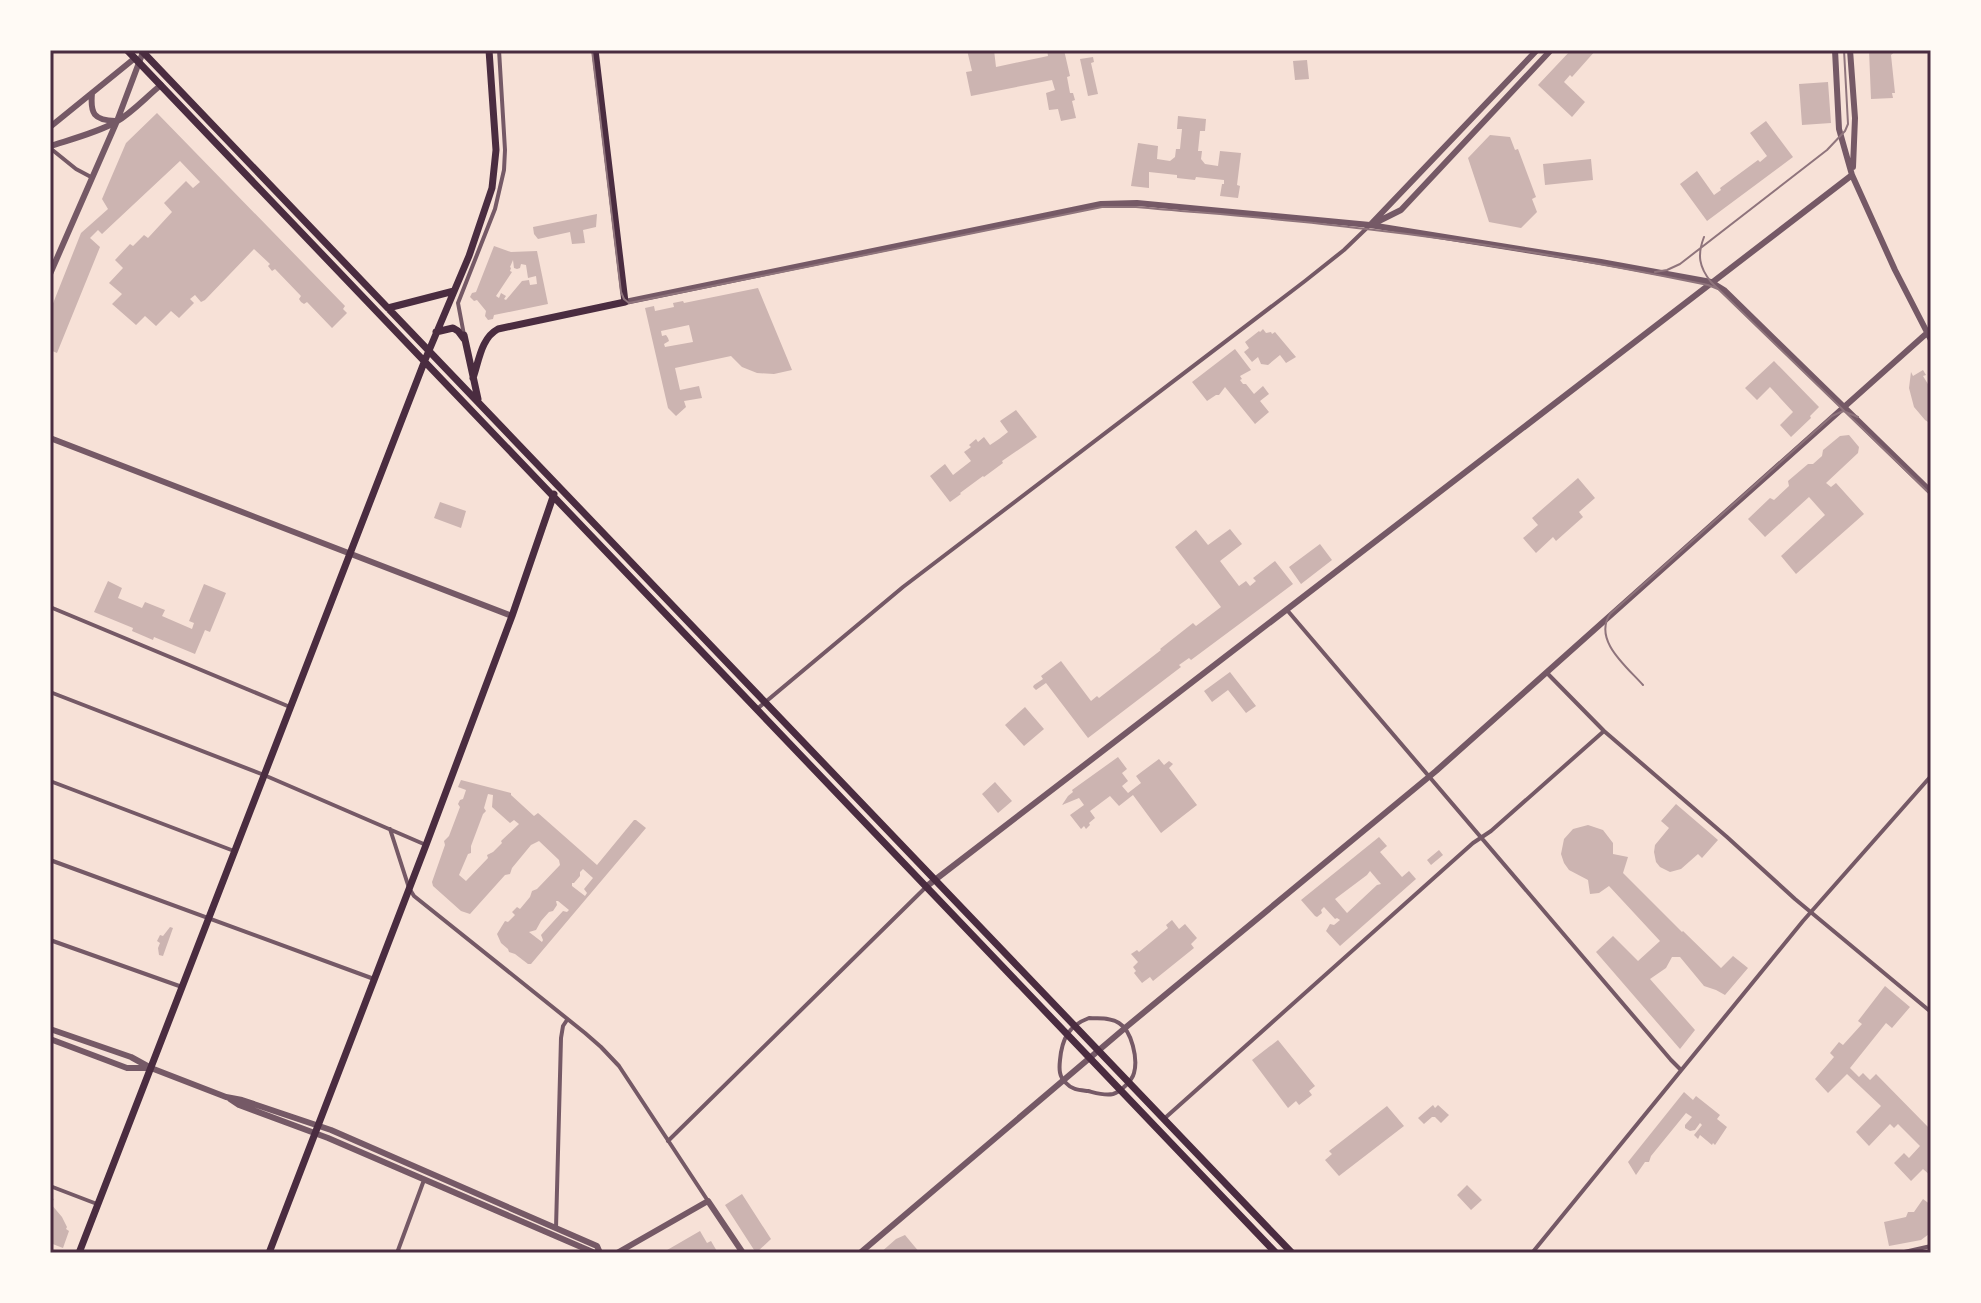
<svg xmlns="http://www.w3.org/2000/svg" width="1981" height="1303" viewBox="0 0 1981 1303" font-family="'Nunito Sans',sans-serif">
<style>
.building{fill:#ccb4b1;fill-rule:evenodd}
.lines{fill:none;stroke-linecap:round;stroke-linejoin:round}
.minor{stroke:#755966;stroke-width:4}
.tertiary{stroke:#755966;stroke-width:6}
.primary{stroke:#4a2c40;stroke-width:7}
.tram{stroke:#8f747c;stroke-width:2}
.neatline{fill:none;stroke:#4a2c40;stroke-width:3}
</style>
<rect width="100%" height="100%" fill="#f7e1d7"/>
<path class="building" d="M967,50h27l2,17 52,-11 -1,-6h17l6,26 -3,1 3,16h3l2,7 -3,1 4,17 -15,3 -3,-12 -9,1 -3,-17 9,-3 -3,-10 -81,16 -5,-24 6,-1z
M1571,50h25l-24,27 -2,-2 -6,7 21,20 -13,15 -34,-32z
M1869,50h28l-6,5 4,38h-3l1,5 -22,1z
M1093,57l1,5 -3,1 7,31 -10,2 -8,-37z
M1307,60l2,19 -14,1 -2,-19z
M1828,82l3,41 -29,2 -3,-41z
M157,113l188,193 -2,3 4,4 -15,15 -25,-26 -3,2 -3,-2 -2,-3 2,-3 -26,-27 -3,2 -4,-5 2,-2 -16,-15 -49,51 -4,2 -6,-7 -5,4 4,4 -15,15 -8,-7 -15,15 -11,-10 -9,9 -24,-21 10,-10 -13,-11 14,-15 -8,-8 15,-16 3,2 11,-11 4,3 24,-26 -8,-9 22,-22 7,7 7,-6 -20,-21 -78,73 -4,-4 -8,8 10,9 -43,106 -7,-3v-39l31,-78 27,-24 -6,-10 24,-56z
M1178,116l28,3 -1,12h-5l-2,20h4l-1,8 4,5 13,2 2,-15 21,2 -4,32 3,1 -2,12 -18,-2 2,-12h2v-4l-28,-3 -1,3 -18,-2v-3l-28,-3v16l-18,-2 7,-43 20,3 -1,13 13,2 5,-4 1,-8h4l2,-20h-5z
M1766,121l27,36 -86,64 -27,-37 17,-13 17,24 7,-5 -1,-2 38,-28 2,2 7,-6 -17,-23z
M1490,135l20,2 5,13 3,-1 18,48 -4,2 5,13 -16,16 -32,-6 -10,-31 -11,-33z
M1591,159l2,21 -48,5 -2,-21z
M597,214l-1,13 -13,3 2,13 -13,1 -2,-12 -32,7 -4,-5 -1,-7z
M494,246l17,6 26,-1 11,53 -54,11 -1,4 -5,1 -3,-4 1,-5 -9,-11 -3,1 -4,-4 2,-4 4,-1zM513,260l1,8 3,1 3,-1 1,-4 5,1 2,13 8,-2 1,8 -7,1 -1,-5 -7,1 -16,19 -2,-1 2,-3 -5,-3 -2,5 -3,-2 16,-24 -2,-1 1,-3 -1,-1z
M758,288l34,82 -18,4 -17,-1 -15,-6 -11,-11 -56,12 5,22 19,-4 3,12 -18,3 2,6 -10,9 -8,-8 -23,-100 9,-2 1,5 19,-4 -1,-4 10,-2 1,2zM689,325l4,17 -28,5 -1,-3 5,-3 -1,-3 -2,-3 -4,1 -1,-5z
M1263,329l3,4 5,-1 1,2 3,-2 21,25 -10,6 -6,-8 -12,10 -7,-1 -3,-7 -6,5 -8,-10 5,-4 -4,-6 14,-11 1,1z
M1235,349l16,21 -11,6 2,3 -2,1 3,4h3l8,10 9,-8 6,8 -9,7 9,11 -14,12 -30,-37 -6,8h-3l-9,6 -15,-19z
M1774,361l45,46 -9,9 1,2 -20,19 -11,-12 13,-13 -23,-25 -13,13 -12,-12z
M1923,370l3,5 -3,1 8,13v35l-6,-4 -11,-13 -5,-19 2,-16 2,4z
M1016,410l21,27 -35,24 1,2 -19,14 -1,-1 -23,17 1,1 -11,8 -20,-26 15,-12 8,11 18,-14 -7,-9 7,-5 -2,-2 7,-6 2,3 6,-5 6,8 9,-6 9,-7 -8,-11z
M1849,435l10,12 -1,6 -32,30 5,4 5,-4 28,31 -68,60 -15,-18 44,-41 -16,-18 -44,40 -17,-18 22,-21 4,2 15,-14 -1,-5 20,-17h5l9,-8 1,-6 17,-14z
M1578,478l17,20 -16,14 4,5 -27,24 -3,-4 -17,16 -13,-15 15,-13 -6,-7z
M440,502l26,9 -5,17 -27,-10z
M1230,529l12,15 -22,17 19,25 7,-5 4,5 6,-5 -3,-3 22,-17 18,23 -102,76 -2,-2 -10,7 2,2 -93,71 -42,-55 -10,7 -3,-3 1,-2 9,-6 -2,-3 20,-15 30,40 6,-5 2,2 62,-48 -1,-1 33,-26 3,3 25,-19 -46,-60 21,-17 12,15z
M1320,544l12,16 -31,24 -12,-17z
M108,581l14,7 -4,10 24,10 3,-6 20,8 -3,6 30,13 2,-6 -5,-2 15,-37 22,9 -16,39 -5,-2 -10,24 -41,-17 -1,3 -21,-9 1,-3 -39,-16z
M1230,672l26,34 -10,7 -18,-23 -16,12 -8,-11z
M1025,707l19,22 -20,17 -19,-21z
M1118,757l9,12 -5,4 6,8 -6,5 6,7 13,-10 -5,-7 23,-17 5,6 5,-4 4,3 -4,4 28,37 -36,28 -28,-38 -14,11 -9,-10 -20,15 5,7 -6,5 1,2 -4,4 -2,-3 -3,3 -11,-14 14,-10 -5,-7 -17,7 6,-9 5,-4 -1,-2z
M461,780l50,13v2l23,21 4,-3 59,52 37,-45h2l10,8 -115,136h-3l-13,-10 -6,-2 -1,-3 -7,-6 -4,-9 8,-13 3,1 7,-7 -3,-3 5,-5 3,2 10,-12 2,-6 5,-2 23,-24 -1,-5 -20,-19 -8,4 -19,23 -2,6 -5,1 -35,39 -9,-3 -28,-25 -1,-4 13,-37 -1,-4 5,-5 11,-29 -2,-3 2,-4 3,-1 3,-9 -8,-3zM488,794l5,1 -1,12 18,16 4,-3 5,4 -18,17 1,2 -9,9 -6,3 1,3 -22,23 -7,-6 9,-21 3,-1v-7l12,-32 3,-3 -2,-3zM583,869l10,9 -9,11 3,4 -2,3 -13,-10v-3h2l6,-7v-4zM556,901h2l11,9 -2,2 -4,-1 -22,24 2,5 -1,2 -13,-10 7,-2 5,-9 8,-9 4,-1 4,-6z
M995,782l17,19 -14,12 -16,-19z
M1676,804l42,36 -16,18 -4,-4 -17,15 -11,3 -10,-5 -4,-5 -2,-10 1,-7 14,-17 -8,-7z
M1588,825l15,5 10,13v11l15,3 -5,16 59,59 1,-1 38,37 12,-12 15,12 -23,27 -9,-5 -12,-4 -24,-29h-8l-6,11 -16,11 45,51 -15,19 -84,-97 17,-16 25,25 22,-20 -51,-55 -10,7 -9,1 -2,-14 -19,-10 -5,-7 -3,-9 3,-15 9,-10z
M1379,837l8,9 -7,6 22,25 7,-6 7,8 -76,67 -14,-15 4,-7 4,1 6,-5 -3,-2 -2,1 -11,-12 -3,3 1,3 -5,4 -2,-1 -14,-16zM1370,871l11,13 -4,1 -30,28 -12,-14 32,-24z
M1439,850l4,5 -12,10 -4,-5z
M1172,920l7,9 6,-5 12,14 -6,6 3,4 -41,33 -3,-4 -8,6 -8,-10 2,-2 -3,-4 5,-5 -7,-8 6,-4 2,2 29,-24 -2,-3z
M170,927l3,1 -10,28 -4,-1 -1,-7 2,-5 -3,-2 3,-6 3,1z
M1885,986l25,21 -18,21 -6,-5 -36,45 9,9 4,-4 7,7 6,-6 55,56v46l-8,-7 -12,12 -17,-18 10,-10 5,5 11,-12 -22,-22 -4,4 -4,-4 -21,22 -13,-14 25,-26 -34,-32 -19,19 -13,-14 19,-22 -4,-4 9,-11 4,3 19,-21 -4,-3z
M1278,1040l37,46 -6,5 3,4 -13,10 -3,-4 -8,7 -36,-48z
M1684,1092l9,8 3,-4 24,19 -3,4 10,8 -12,18 -2,-2 -1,2 -12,-10 -2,4 -4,-4 8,-10 -2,-2 -5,7 -5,1 -5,-3v-3l7,-8 -6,-4 -35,43 -2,6h-4l-9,13 -8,-13z
M1433,1105l2,3 3,-3 11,10 -8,8 -6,-6h-3l-8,7 -6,-6z
M1387,1106l17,20 -65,50 -14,-16 7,-6 -3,-3z
M1467,1185l15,15 -11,10 -14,-15z
M742,1194l29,45 -15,14 -31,-48z
M50,1198l4,1 -3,5 11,13 5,10 -1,2 3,2 -6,17 -13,-5z
M1923,1199l8,6v26l-2,3 -8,6 -32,6 -5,-24 22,-5 2,-5h6z
M700,1231l7,12 4,-2 7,12h-56z
M905,1235l15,18h-40l16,-14z"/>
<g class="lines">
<path class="minor" d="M50,148l26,21 15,8
M464,335l-6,-32 37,-94 9,-39 1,-20 -6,-100
M50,607l240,100
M1287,610l384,450 10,10
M1547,673l57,58 123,106 68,62 136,113
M50,692l214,83 162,70
M757,709l146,-122 402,-306 39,-31 26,-25
M50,781l184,70
M390,829l19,59 5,8 171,137 16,14 18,19 89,135
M50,860l324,119
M50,940l132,47
M1089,1018c10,1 21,-1 30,5 13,8 19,36 15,50 -2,8 -14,19 -21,21 -8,2 -17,-1 -25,-3 -8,-1 -16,-1 -22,-8 -7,-6 -7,-14 -6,-23 2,-21 8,-34 29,-42z
M1165,1118l308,-275 18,-12 113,-100
M668,1141l258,-254
M50,1186l47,18
M556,1228l5,-190 2,-12 4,-6
M397,1253l27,-73
M1532,1253l271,-332 128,-145
M1900,1253l31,-7"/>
<path class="tertiary" d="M1835,50l4,79 13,46 43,95 36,70
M1850,50l5,68 -2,49
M92,93c-2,21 2,27 23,28
M50,127l85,-69
M50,146c22,-7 46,-13 66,-24 17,-10 30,-25 45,-37
M1372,223l165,-173
M1373,224l28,-14 150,-160
M50,274l67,-153 26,-69
M625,302l476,-98 36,-1 233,22 231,37 110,20 13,8 207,202
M50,438l462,178
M927,886l925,-711
M50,1029l81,28 20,11 75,29 16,3 89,30 266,116 3,7
M50,1039l77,29h20
M230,1099l9,6 89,33 267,115
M617,1253l91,-52 35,52
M860,1253l265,-225 311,-257 491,-438"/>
<path class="primary" d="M127,50l1149,1203
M141,50l1151,1203
M388,308l66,-17
M436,332l17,-4 5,3 6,8
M464,335l14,64
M473,378c6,-17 8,-40 25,-49l127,-27 -30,-252
M79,1253l346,-893 44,-104 23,-68 4,-38 -7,-100
M269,1253l157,-408 86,-229 42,-122"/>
<path class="tram" d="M592,50l29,242 3,7 5,4 473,-96h34c77,7 154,12 230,22 114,13 229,33 342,56l10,4
M1704,237c-7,18 -5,30 7,45l220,213
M1655,272l12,-2 13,-6 147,-114 18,-19 3,-7 -4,-74
M1643,685c-17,-19 -50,-45 -33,-71l222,-198 11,-5 15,6"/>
</g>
<rect width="1981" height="1303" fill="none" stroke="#fffaf5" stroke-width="104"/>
<rect x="52" y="52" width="1877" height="1199" class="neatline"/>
</svg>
